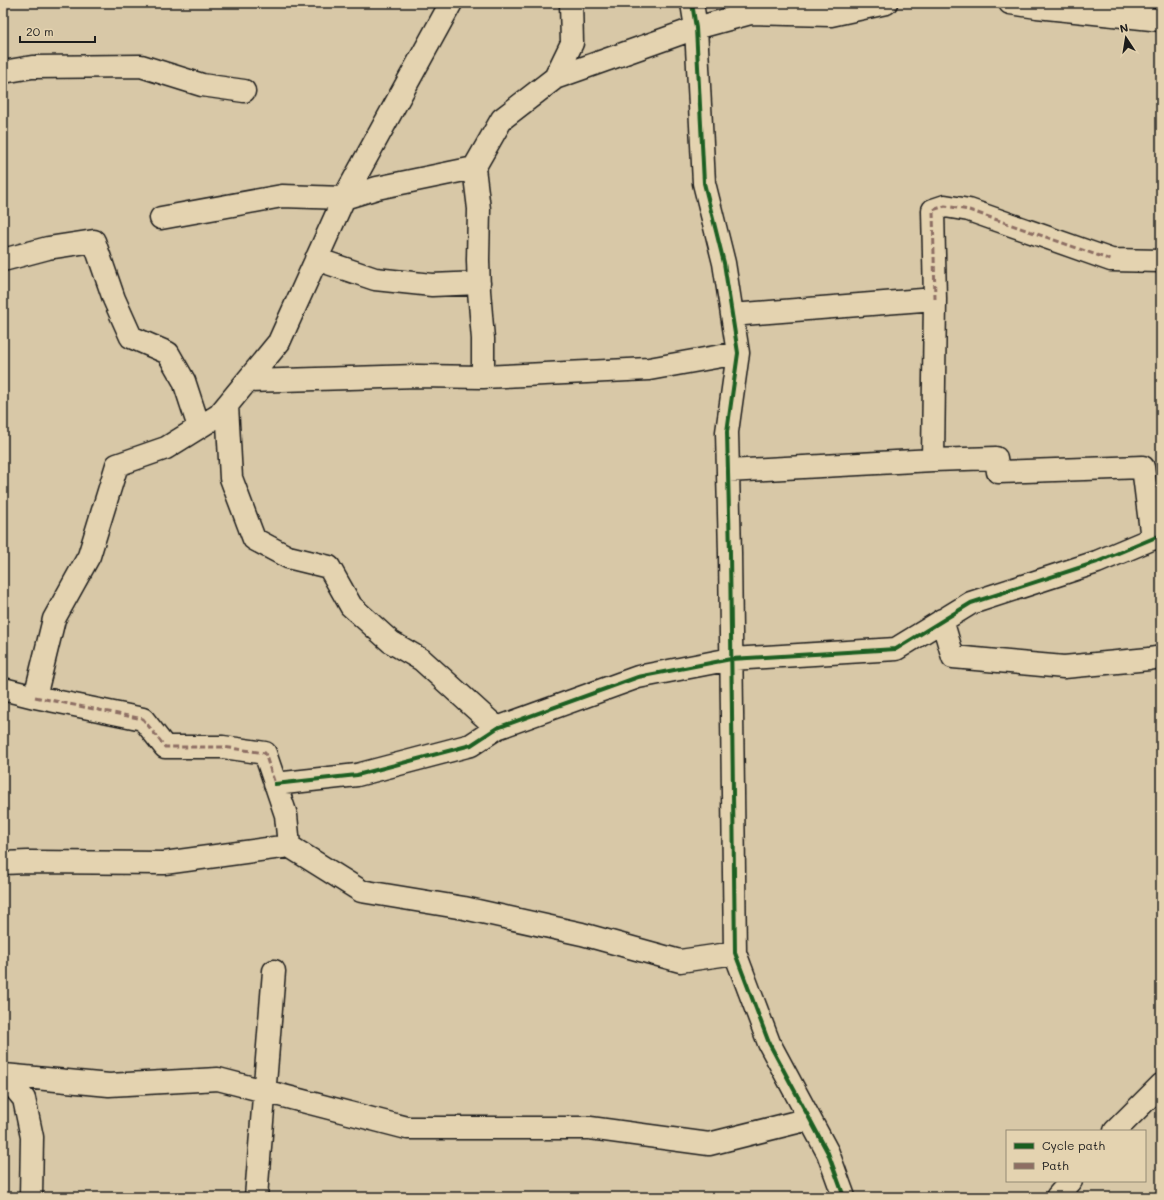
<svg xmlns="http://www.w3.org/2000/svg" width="1164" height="1200" viewBox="0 0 1164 1200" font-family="Mali,sans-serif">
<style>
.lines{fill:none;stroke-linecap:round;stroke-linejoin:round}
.minor-casing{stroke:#1c1c1c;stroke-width:25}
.minor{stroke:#e4d3b0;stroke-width:22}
.quiet{stroke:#8d6e63;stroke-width:3;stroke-dasharray:6 3;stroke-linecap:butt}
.cycleway-casing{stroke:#e4d3b0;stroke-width:6}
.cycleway{stroke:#1b5e20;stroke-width:4}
</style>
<rect width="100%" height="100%" fill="#d8c8a7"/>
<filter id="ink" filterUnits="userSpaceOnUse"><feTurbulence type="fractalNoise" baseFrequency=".025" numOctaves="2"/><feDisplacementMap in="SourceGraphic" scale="8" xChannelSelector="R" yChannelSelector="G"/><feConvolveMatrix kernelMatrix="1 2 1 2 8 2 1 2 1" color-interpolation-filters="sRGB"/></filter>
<g filter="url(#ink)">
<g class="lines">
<defs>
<path id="minor" d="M692,3l4,25 8,155 20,80 14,90 -11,79 3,121 5,400 34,90 59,110 16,44
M1010,3l27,4 124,13
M3,72l29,-5 109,-1 61,19 42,6
M555,78l141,-50 55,-15 80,2 55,-12
M474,168l5,41 -1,51 1,31 4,48v38
M161,218l121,-22 62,2 33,-10 97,-20 28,-49 53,-41 17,-35 -1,-40
M316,259l59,20 57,6 47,-2
M3,260l45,-12 46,-7 20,58 17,38 37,16 16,28 15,46
M935,299l-2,-89 12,-4 24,4 142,50 50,1
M732,315l203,-16 -2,161 63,-2 2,14 145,-5 9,72
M247,381l170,-5 66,1 166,-8 89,-16
M227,405l4,73 23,61 34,18 41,10 22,39 40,36 31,18 75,68
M728,471l205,-11
M942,620l11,37 111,10 85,-8 12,-2
M3,689l32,8 19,-78 35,-63 28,-91 49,-17 53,-33 60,-73 65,-144 107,-195
M35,697l108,22 22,28h58l42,6 21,62 3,31
M275,784l82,-9 114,-30 26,-17 141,-51 93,-18 165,-10 75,-46 126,-41 64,-27
M3,863l25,-1 136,1 125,-17 72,45 103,17 118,26 98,27 55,-8
M3,1075h1l20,24 8,38 -1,60
M4,1075l105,10 109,-6 189,49h183l119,16 100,-25
M1115,1131l46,-46
M256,1197l18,-226
M1057,1197l14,-16"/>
</defs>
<use href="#minor" class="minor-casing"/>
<use href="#minor" class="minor"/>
<path class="quiet" d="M935,299l-2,-89 12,-4 24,4 142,50
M35,697l108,22 22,28h58l42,6 10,31"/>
<defs>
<path id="cycleway" d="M692,3l4,25 8,155 20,80 14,90 -11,79 3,121 5,400 34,90 59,110 16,44
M275,784l82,-9 114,-30 26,-17 141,-51 93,-18 165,-10 75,-46 126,-41 64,-27"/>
</defs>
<use href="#cycleway" class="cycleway-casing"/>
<use href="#cycleway" class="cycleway"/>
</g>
</g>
<rect width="1164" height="1200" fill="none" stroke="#e4d3b0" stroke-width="16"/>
<rect x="8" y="8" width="1148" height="1184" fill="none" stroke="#1c1c1c" stroke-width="1.5" filter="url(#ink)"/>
<rect x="1006" y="1130" width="140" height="52" fill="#e4d3b0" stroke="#948a75"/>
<rect x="1014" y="1143" width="20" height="6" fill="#1b5e20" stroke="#948a75"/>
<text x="1042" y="1150" font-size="12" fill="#1c1c1c">Cycle path</text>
<rect x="1014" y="1163" width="20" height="6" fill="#8d6e63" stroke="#948a75"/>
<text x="1042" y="1170" font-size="12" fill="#1c1c1c">Path</text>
<g transform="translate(1126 38) rotate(348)" stroke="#e4d3b0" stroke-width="3" paint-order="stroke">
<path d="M0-3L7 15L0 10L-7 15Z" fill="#1c1c1c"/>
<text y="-6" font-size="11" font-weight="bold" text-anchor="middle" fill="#1c1c1c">N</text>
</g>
<path d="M20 36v6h75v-6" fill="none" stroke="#1c1c1c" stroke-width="2"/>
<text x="26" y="36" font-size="12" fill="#1c1c1c" stroke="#e4d3b0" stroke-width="3" paint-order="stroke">20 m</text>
</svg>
